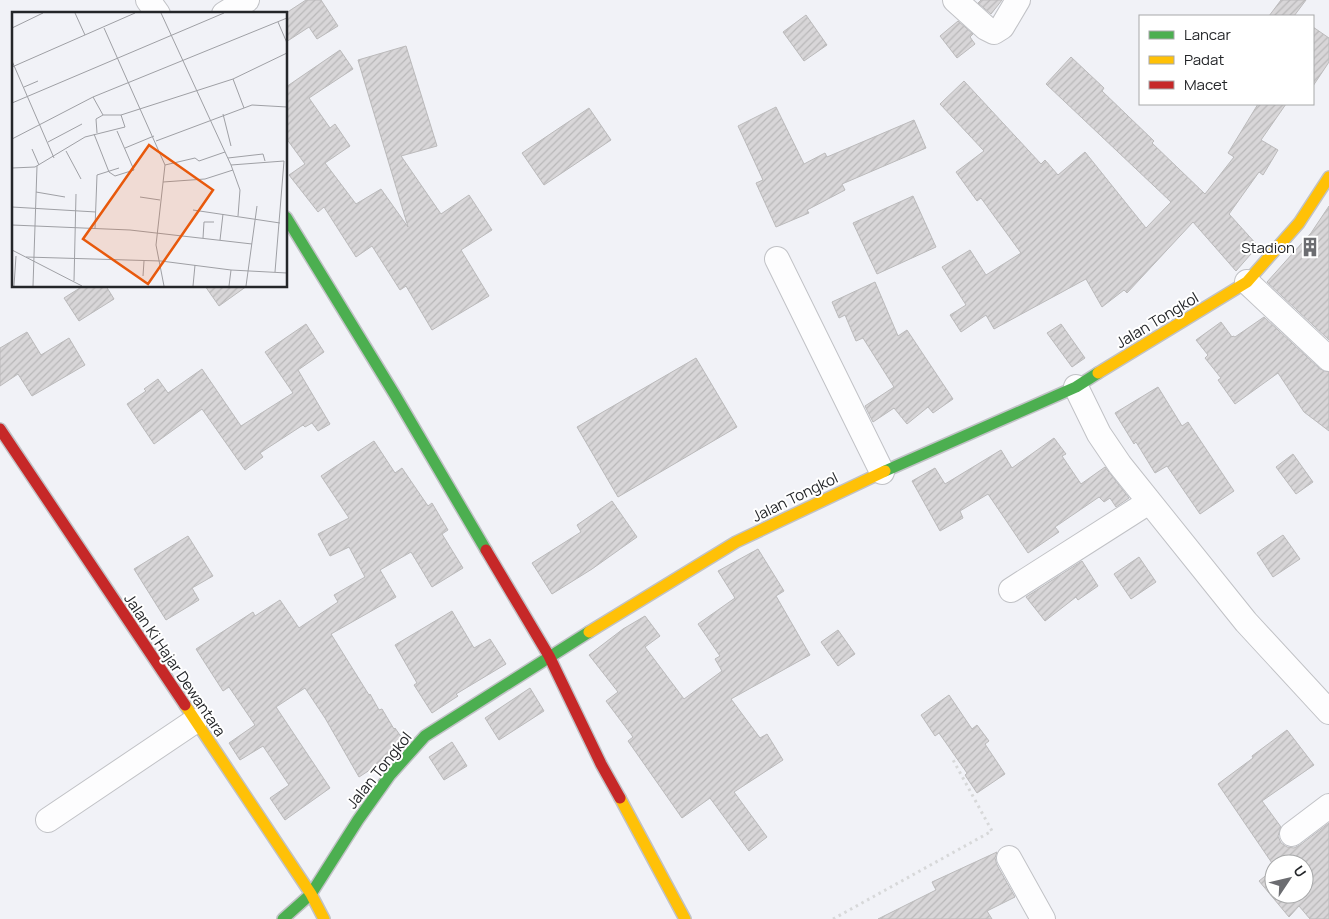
<svg xmlns="http://www.w3.org/2000/svg" width="1329" height="919" viewBox="0 0 1329 919" font-family="Manrope,sans-serif">
<style>
.building{fill:url(#building-hatch);stroke:#bbbabb}
.lines{fill:none;stroke-linecap:round;stroke-linejoin:round}
.street-casing{stroke:#c1c2c6;stroke-width:26}
.fast-casing{stroke:#c1c2c6;stroke-width:14}
.slow-casing{stroke:#c1c2c6;stroke-width:14}
.jam-casing{stroke:#c1c2c6;stroke-width:14}
.path{stroke:#d7d8d9;stroke-width:3;stroke-dasharray:2.5 4;stroke-linecap:butt}
.street{stroke:#fdfdfe;stroke-width:24}
.fast{stroke:#4caf50;stroke-width:11}
.slow{stroke:#ffc107;stroke-width:11}
.jam{stroke:#c62828;stroke-width:11}
.labels{text-anchor:middle;dominant-baseline:central;stroke-width:4;stroke-linejoin:round;paint-order:stroke}
.poi-label{font-size:15px;fill:#242629;stroke:#fff;text-anchor:end}
.street-label{font-size:15px;fill:#242629;stroke:#fff}
.inset-road{fill:none;stroke:#9fa0a5;stroke-width:1}
.view{fill:#e8590c;fill-opacity:0.15;stroke:#e8590c;stroke-width:2.5}
.inset-edge{fill:none;stroke:#242629;stroke-width:2.5}
</style>
<defs>
<pattern id="building-hatch" width="6" height="6" patternUnits="userSpaceOnUse" patternTransform="scale(1.25)"><rect width="6" height="6" fill="#d8d6d8"/><path d="M-1 1l2-2M0 6l6-6M5 7l2-2" fill="none" stroke="#b9b8b9"/></pattern>
</defs>
<rect width="100%" height="100%" fill="#f1f2f7"/>
<path class="building" d="M306,0h15l17,26 -21,13 -8,-12 -23,15v-29z
M981,0h21l-11,14 -13,-11z
M1281,0h25l-12,16h-25z
M806,15l21,30 -23,16 -21,-29z
M958,21l15,13 -3,3 5,7 -18,14 -17,-22z
M1313,27l16,11v24l-16,24z
M406,46l31,100 -36,10 40,58 28,-19 23,35 -31,20 28,46 -57,34 -26,-44 -6,4 -28,-44 -16,11 -32,-50 -6,5 -29,-37 16,-11 -19,-26v-51l54,-37 13,19 -44,29 21,30 5,-4 15,22 -25,17 31,41 25,-15 27,38 -50,-167z
M1071,57l33,31 -2,3 52,50 -2,2 53,51 29,-37 -6,-4 30,-49h28l-25,36 17,10 -15,25 -4,-3 -30,42 29,32 -22,25 -43,-49 -66,71 -3,-3 -22,17 -16,-28 -92,50 -8,-14 -25,17 -11,-17 16,-10 -24,-38 28,-17 16,25 35,-22 -40,-55 -4,3 -21,-29 28,-21 -44,-47 24,-23 77,83 4,-4 13,15 27,-23 61,76 25,-26 -125,-118z
M776,107l28,57 21,-11 2,4 87,-37 12,28 -84,36 3,6 -38,20 2,3 -33,14 -20,-44 7,-3 -25,-54z
M589,108l22,32 -67,45 -22,-32z
M913,196l23,51 -59,27 -24,-51z
M1329,206v134l-62,-58 44,-49z
M875,282l23,54 9,-6 46,69 -20,14 -5,-6 -21,17 -13,-16 -21,14 -8,-16 29,-19 -31,-49 -7,3 -11,-26 -6,3 -7,-16z
M83,286h23l8,13 -35,22 -15,-23z
M205,286h42l-28,20z
M1264,317l56,52 9,3v59l-25,-19 -26,-39 -43,31 -17,-24 3,-2 -16,-20 3,-3 -12,-15 25,-18 11,15 1,-1 2,1z
M306,324l18,28 -26,18 32,54 -12,7 -6,-8 -7,4 -2,-2 -43,28 3,4 -18,13 -43,-61 -48,35 -27,-40 19,-13 -2,-2 14,-10 10,14 34,-24 39,57 52,-33 -28,-41z
M1061,324l24,34 -13,9 -25,-34z
M27,332l14,23 28,-17 16,27 -53,31 -14,-22 -18,12v-38z
M696,358l41,69 -119,70 -41,-70z
M1158,387l24,39 6,-4 46,69 -34,23 -33,-48 -12,7 -19,-31 -2,2 -19,-31z
M1054,438l12,16 -4,2 19,28 24,-17 24,31 -13,9 -6,-9 -6,4 -5,-5 -44,30 4,5 -31,21 -40,-59 -28,17 3,7 -23,13 -28,-50 23,-13 10,16 56,-34 11,18z
M374,441l21,32 7,-5 26,38 4,-3 16,27 -6,4 21,34 -31,19 -21,-35 -31,18 16,27 -65,37 38,61 1,-1 9,16 3,-1 12,20 1,-1 7,10 -23,26 -20,13 -34,-59 -20,-30 -29,19 54,81 -45,32 -15,-22 19,-13 -26,-39 -23,14 -11,-17 26,-18 -26,-38 -6,4 -27,-42 57,-37 2,4 25,-16 19,28 39,-26 -4,-7 31,-18 -16,-30 -19,9 -12,-22 31,-16 -28,-42z
M1293,454l20,28 -17,12 -20,-27z
M612,501l25,36 -45,32 -40,25 -20,-31 49,-31 -4,-7z
M1283,535l17,24 -27,18 -16,-24z
M188,536l25,40 -21,12 7,12 -33,20 -32,-51z
M758,549l26,42 -8,5 34,59 -79,44 29,39 7,-4 16,26 -49,32 33,45 -18,14 -39,-53 -28,20 -54,-77 5,-4 -27,-36 12,-9 -29,-37 34,-26 22,-13 15,20 -15,11 39,52 38,-28 -7,-12 5,-3 -22,-32 37,-26 -17,-27z
M1139,557l17,25 -25,17 -17,-25z
M1082,561l16,25 -20,14 -2,-3 -31,24 -19,-24z
M452,611l22,37 16,-9 16,25 -50,30 2,2 -26,17 -18,-28 3,-2 -22,-38z
M838,630l17,24 -17,12 -17,-24z
M530,688l14,23 -45,29 -14,-22z
M949,695l23,34 5,-4 12,16 -4,3 20,30 -28,19 -12,-18 2,-2 -28,-40 -4,3 -14,-21z
M1287,730l27,35 -52,36 19,26 -3,9 3,7 6,4 7,1 6,-3 29,-22v96h-19l-11,-13 -10,11 -30,-36 15,-12v25h30v-30h-30v2l-56,-82 35,-26 -1,-2z
M452,742l15,24 -23,14 -15,-23z
M997,852l-2,6 2,7 18,32 -28,14 5,8h-114l58,-29 -4,-8z"/>
<g class="lines">
<defs>
<path id="street" d="M148,0l10,14
M955,0l31,28 8,4 8,-5 16,-27
M224,14l23,-14
M777,259l105,213
M1247,282l82,77
M1076,387l23,47 21,31 126,157 83,90
M1011,590l138,-88
M48,820l147,-99
M1292,834l37,-28
M1009,858l34,61"/>
<path id="fast" d="M286,217l109,178 91,155
M885,471l191,-84 22,-14
M283,919l28,-25 47,-74 32,-45 35,-39 164,-104"/>
<path id="slow" d="M1098,373l149,-91 52,-59 30,-46
M589,632l147,-90 149,-71
M185,705l126,189 13,25
M620,798l65,121"/>
<path id="jam" d="M0,429l185,276
M486,550l63,106 52,108 19,34"/>
</defs>
<use href="#street" class="street-casing"/>
<use href="#fast" class="fast-casing"/>
<use href="#slow" class="slow-casing"/>
<use href="#jam" class="jam-casing"/>
<path class="path" d="M833,919l159,-88 -40,-73"/>
<use href="#street" class="street"/>
<use href="#fast" class="fast"/>
<use href="#slow" class="slow"/>
<use href="#jam" class="jam"/>
</g>
<defs>
<symbol id="building-bare" viewBox="-9 -9 18 18"><path d="M-4-6H4V6H1V3H-1V6H-4ZM-2.5-4.3h1.7v1.8h-1.7ZM.8-4.3h1.7v1.8H.8ZM-2.5-1h1.7V.8h-1.7ZM.8-1h1.7V.8H.8Z" fill="#6c6d71" stroke="#fff" stroke-width="2.5" paint-order="stroke"/></symbol>
</defs>
<g fill-rule="evenodd">
<use href="#building-bare" x="1296" y="233" width="28" height="28"/>
</g>
<g class="labels">
<g class="poi-label">
<text x="1295" y="247">Stadion</text>
</g>
<g class="street-label">
<text transform="translate(1157 320) rotate(-31)">Jalan Tongkol</text>
<text transform="translate(795 497) rotate(-26)">Jalan Tongkol</text>
<text transform="translate(175 665) rotate(56)">Jalan Ki Hajar Dewantara</text>
<text transform="translate(379 770) rotate(-51)">Jalan Tongkol</text>
</g>
</g>
<g transform="translate(12 12)">
<rect width="275" height="275" fill="#f1f2f7"/>
<path class="inset-road" d="M63,1l10,22M149,1l70,152 9,25 -2,26M266,10l9,21M0,16l31,-15M92,16l61,137 -9,80 8,41M0,49l42,97M0,55l123,-54M221,67l11,29M12,75l14,-6M81,85l10,18h18M0,91l212,-90M211,102l8,32M85,121l-1,-14 7,-4M82,122l15,38 6,4 19,-6 -17,-39M0,127l81,-42 194,-79M144,129l96,-36 35,2M36,130l34,-18M113,136l29,-12M20,137l7,16M54,139l15,28M216,146l35,-4 2,7M153,153l30,-7 4,3 26,-9M219,153l53,-4 -9,111M0,156l23,-1 50,-30 40,-10 -4,-12 112,-36 54,-26M151,170l42,-3 28,-9M24,180l29,5M128,185l20,3M0,195l84,5M181,198l87,13M0,213l118,5 122,14M83,216l2,-53 22,-7M191,226l1,-16h10M208,228l3,-26M0,238l70,36M14,245l135,4 70,9 56,3M131,264l1,-15M62,269l2,-87M2,274l2,-30M21,274l4,-120M181,274l2,-21M217,274l2,-16M234,274l11,-80"/>
<path class="view" d="M137,133l64,45 -65,94 -65,-45z"/>
<rect width="275" height="275" class="inset-edge"/>
</g>
<rect x="1139" y="15" width="175" height="90" fill="#ffffff" stroke="#a7a8a9"/>
<rect x="1149" y="31" width="25" height="8" fill="#4caf50" stroke="#a7a8a9"/>
<text x="1184" y="40" font-size="15" fill="#242629">Lancar</text>
<rect x="1149" y="56" width="25" height="8" fill="#ffc107" stroke="#a7a8a9"/>
<text x="1184" y="65" font-size="15" fill="#242629">Padat</text>
<rect x="1149" y="81" width="25" height="8" fill="#c62828" stroke="#a7a8a9"/>
<text x="1184" y="90" font-size="15" fill="#242629">Macet</text>
<g transform="translate(1289 879) rotate(55)"><circle r="24" fill="#ffffff" stroke="#a7a8a9"/>
<path d="M0-4L9 19L0 12L-9 19Z" fill="#6c6d71"/>
<text y="-8" font-size="14" font-weight="bold" text-anchor="middle" fill="#242629">U</text>
</g>
</svg>
